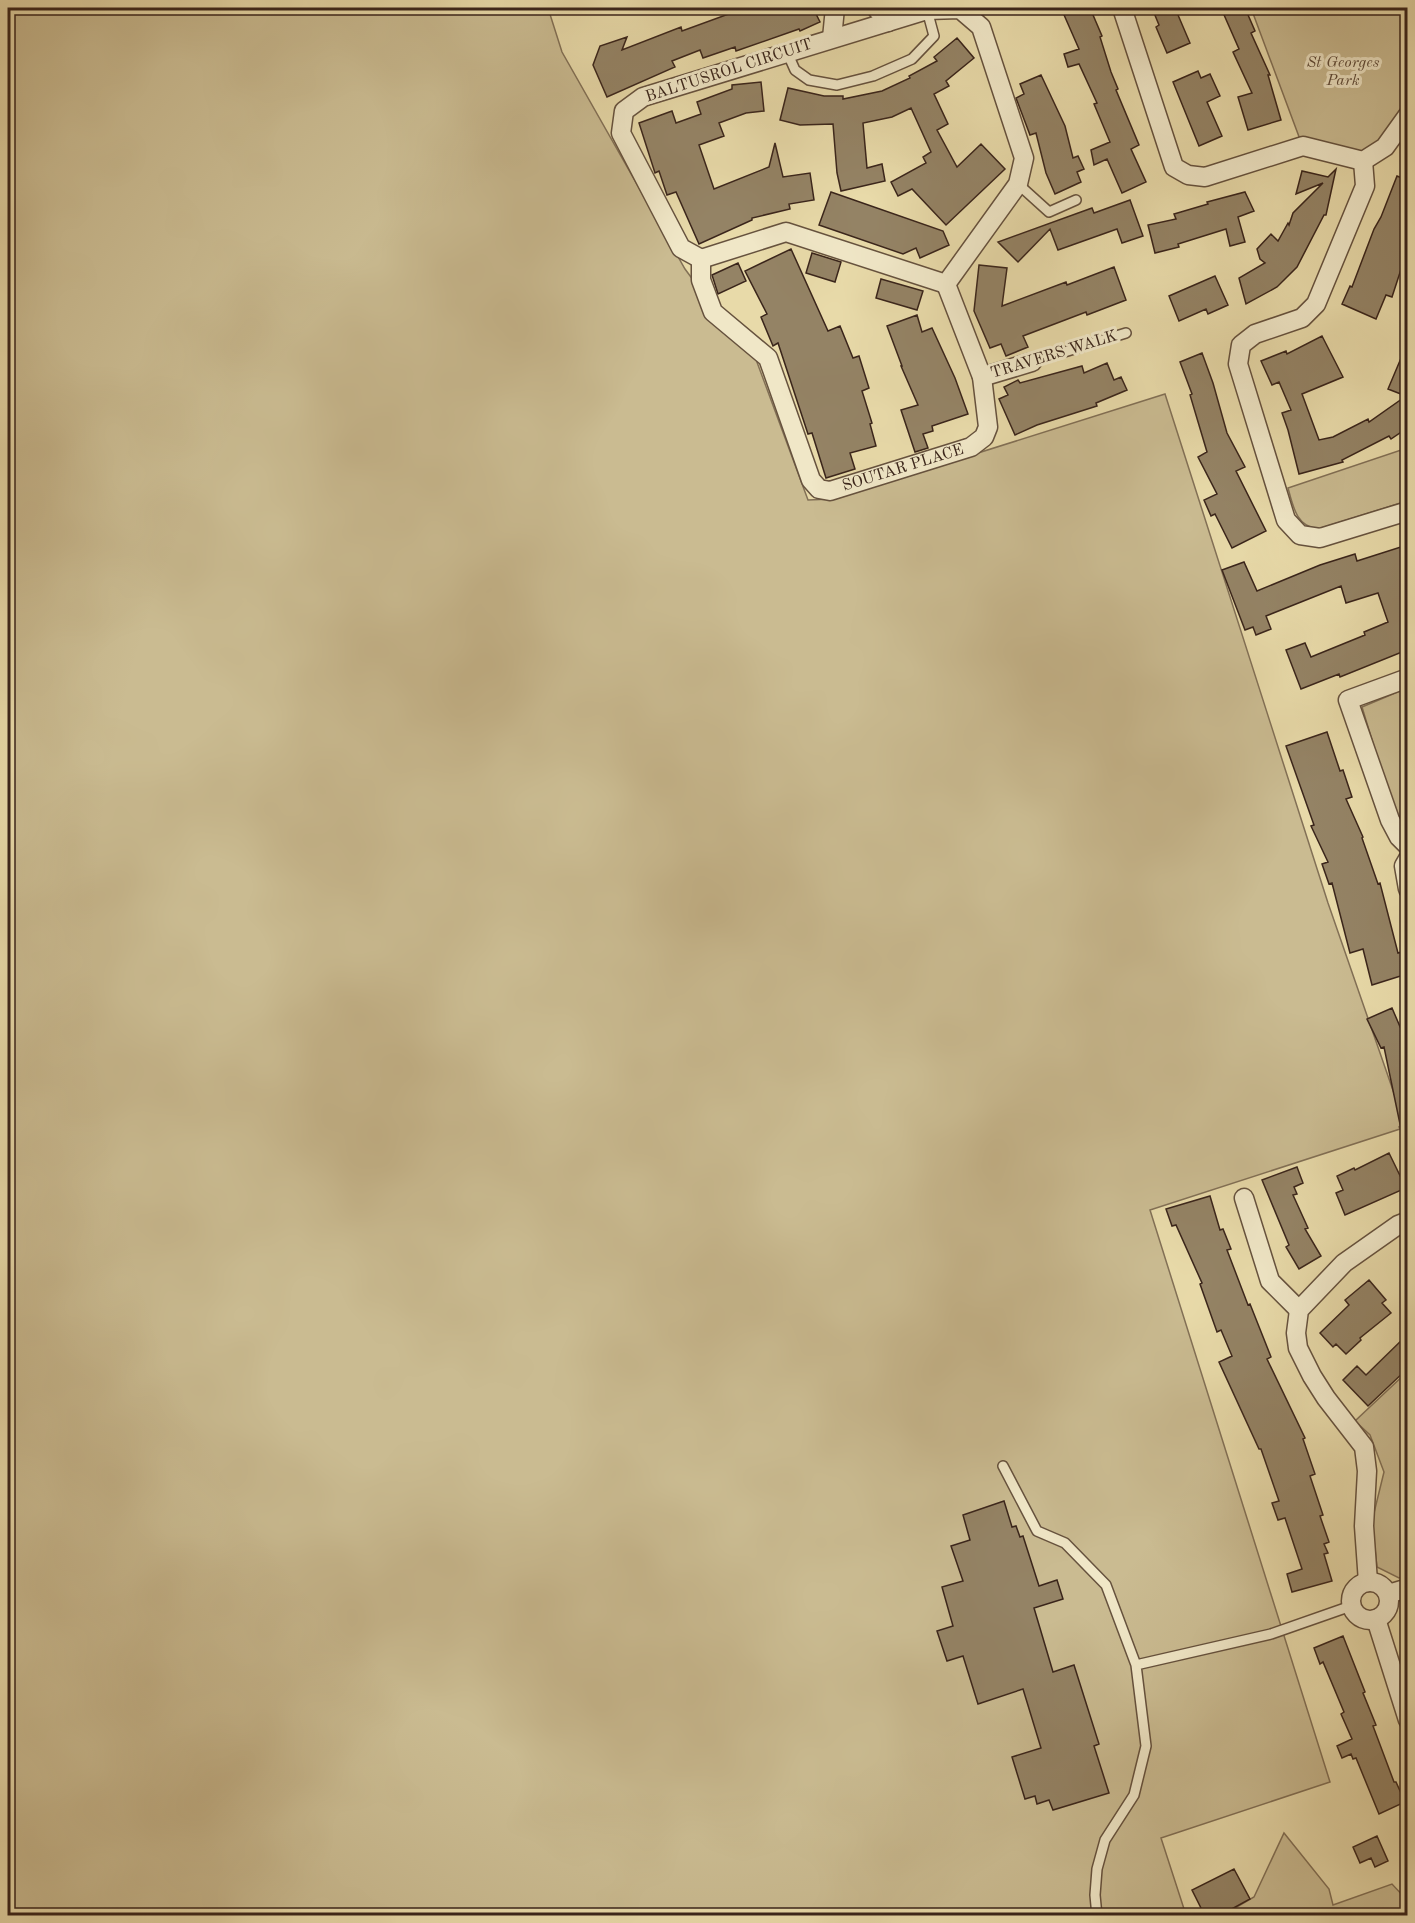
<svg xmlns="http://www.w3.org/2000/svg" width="1415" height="1923" viewBox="0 0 1415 1923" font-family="'Old Standard TT',serif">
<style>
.green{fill:#cabb91;stroke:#827056;stroke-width:1.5}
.building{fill:#948365;stroke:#3a251b;stroke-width:1.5}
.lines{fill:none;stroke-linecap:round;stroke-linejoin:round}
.lane-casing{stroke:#66523e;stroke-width:12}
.street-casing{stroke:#66523e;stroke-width:21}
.lane{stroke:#f0e7c7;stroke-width:9}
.street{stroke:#f0e7c7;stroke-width:18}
.labels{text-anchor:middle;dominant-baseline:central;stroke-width:6;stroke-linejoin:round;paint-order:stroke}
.park-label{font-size:16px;font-style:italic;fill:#5e4a38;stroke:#f0e7c7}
.street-label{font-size:16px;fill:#3a251b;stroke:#f0e7c7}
</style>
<rect width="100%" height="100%" fill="#e8daa9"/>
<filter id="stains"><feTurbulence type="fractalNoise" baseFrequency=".00333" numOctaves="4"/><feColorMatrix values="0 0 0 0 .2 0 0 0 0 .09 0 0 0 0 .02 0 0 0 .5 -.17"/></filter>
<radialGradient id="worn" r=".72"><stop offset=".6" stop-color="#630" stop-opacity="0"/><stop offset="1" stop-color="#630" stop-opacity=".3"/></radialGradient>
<path class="green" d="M8,8h540l14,44 123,217 54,73 15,12 54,146 24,-1 333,-105 163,509 77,222 -6,2 1,2 -250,81 180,572 -169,56 25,77 -1178,1z
M1251,8h156v97l-27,43 -14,7 -65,-13z
M1407,448v53l-89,28c-22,-3 -25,-23 -30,-41z
M1407,688v148l-9,-10 -36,-119z
M1407,1372l1,203 -9,3 -22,-11 -5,-46 12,-49 -14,-37 -15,-14z
M1284,1833l45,56 4,16 59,-21 15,16v11l-12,5 -172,-1 31,-18z"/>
<path class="building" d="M745,8h68l7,14 -20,9 -1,-2 -63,22 -1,-4 -32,11 -3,-8 -28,11 3,6 -68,30 -14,-32 7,-19 27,-9 -5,13 59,-23 1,4z
M1061,8h29l12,28 -2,1 11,35 7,17 -2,1 23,55 -8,4 15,33 -24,11 -15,-34 -13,6 -3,-15 19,-8 -16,-38 3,-1 -18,-39 -11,3 -4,-13 15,-5z
M1152,8h23l15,35 -23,10 -11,-26 3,-2z
M1221,8h24l10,23 -4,2 19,42h-2l13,45 -33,10 -10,-33 14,-4 -19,-41 6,-3z
M957,38l17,20 -28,23 3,5 -15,8 14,30 -11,6 20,37 24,-23 24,25 -59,56 -34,-36 -14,7 -7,-14 35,-19 -3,-6 8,-5 -20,-44 -19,9 -29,6 4,45 15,-4 3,17 -44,10 -4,-18 -4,-49 -33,1 -20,-5 8,-32 36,8h19v3l39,-8 28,-13 -1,-2 28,-15 -3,-4z
M1198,71l3,7 9,-4 10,22 -13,6 15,34 -23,10 -26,-64z
M1041,75l24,51 8,32 5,-2 6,13 -7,3 4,10 -26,12 -9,-21 -10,-40 -6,2 -14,-37 8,-4 -4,-10z
M761,82l3,29 -18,2 -27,10 5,13 -25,9 15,44 55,-22 6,-24 8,34 27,-4 4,27 -25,4 1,5 -38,9v2l-53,24 -23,-52 -9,3 -8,-24 -4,2 -16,-50 33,-12 4,12 25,-9 -4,-12 35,-13v-4z
M1336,169l-10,46h-2l-27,52 -20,20 -31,17 -7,-26 26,-15 -5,-4 -3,-10 14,-15 7,7 10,-18 1,2 4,-12 30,-30 -27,11 6,-23 26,6z
M1397,176l10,4v71l-15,46 -6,-2 -10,24 -34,-15 8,-18 2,1 22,-58 7,-12z
M831,192l112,39 6,14 -29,13 -4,-10 -13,6 -84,-29z
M1245,192l9,19 -16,6 7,25 -15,4 -4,-17 -48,15 1,3 -24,6 -7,-28 28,-6 -2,-5 34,-10 -1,-2z
M1130,200l13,36 -21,7 -5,-14 -59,21 -8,-21 -32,33 -20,-20 94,-34 2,5z
M791,249l37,82 12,-5 13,32 6,-2 10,32 -7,3 10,32 -2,1 6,22 -26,7 5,16 -29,9 -14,-45 -4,1 -30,-91 -5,3 -12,-29 6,-3 -22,-43z
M812,253l29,9 -6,20 -29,-9z
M738,263l8,18 -28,13 -6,-19z
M979,265l28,3 -5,38 64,-24 1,3 47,-18 12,33 -39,15 -1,-3 -63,24 5,11 -22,9 -5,-12 -11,4 -16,-37z
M1215,276l13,29 -20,9 -2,-5 -27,12 -10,-25z
M881,279l42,12 -6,19 -41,-12z
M917,315l5,17 10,-4 23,50 13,36 -36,12 1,5 -10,3 5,14 -13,4 -14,-42 17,-5 -17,-39h1l-15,-40z
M1322,336l21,41 -41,17 17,46 14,-3 35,-18 1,3 37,-26 -18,-7 19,-45v84l-16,11 -2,-3 -47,24 1,2 -44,12 -11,-44 -6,-17 9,-3 -12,-28 -7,3 -11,-24 25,-10 1,3z
M1202,353l11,30 14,50 18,34 -9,4 30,60 -34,17 -17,-34 -4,2 -7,-16 13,-6 -19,-37 9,-5 -17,-57 2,-1 -12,-32z
M1107,363l7,17 7,-3 6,13 -31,13 1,3 -60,19 -22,10 -16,-36 9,-4 -4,-8 14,-7 2,3 62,-17 2,7z
M1407,545v105l-67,27 -1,-3 -38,15 -15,-39 19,-7 6,14 54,-22 -1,-3 24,-10 -10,-29 -32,10 -5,-17 -75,30 5,13 -15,6 -3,-8 -8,3 -23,-60 22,-8 13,29 63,-26 35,-11 2,7z
M1327,732l13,39 3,-1 9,27 -6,2 17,38 -1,1 16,46 2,-1 18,70 4,-1 5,22 -35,11 -9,-36 -13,4 -18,-70 -3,1 -7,-20 6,-2 -17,-36 3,-1 -28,-79z
M1392,1008l15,35v85l-6,1 -17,-82 -3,1 -14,-29z
M1389,1153l17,35 -61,27 -9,-22 7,-3 -6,-14 17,-8 1,2z
M1297,1167l6,16 -9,4 3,7 -4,1 15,33 -3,1 16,27 -22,13 -13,-22 3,-2 -27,-65z
M1210,1196l10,34 3,-1 8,20 -4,1 21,55 2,-1 21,53 -4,2 38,79 -2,1 12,35 -5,2 13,39 -3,1 9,26 -5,2 4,9 -4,1 8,27 -40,11 -5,-18 15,-5 -17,-51 -7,2 -6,-17 7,-2 -18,-52h-2l-40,-87 13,-6 -11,-26 -4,2 -17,-48 2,-1 -26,-58 -4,1 -6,-17z
M1369,1280l17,20 -4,3 9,10 -31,25 1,2 -15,14 -10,-10 -3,3 -13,-14 29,-28 -4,-5z
M1407,1335v34l-39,37 -25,-26 14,-14 9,9z
M1004,1501l8,26 4,-1 4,11 3,-1 16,50 18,-6 6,19 -29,9 19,64 21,-7 25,79 -5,2 15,47 -56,17 -4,-10 -12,4 -2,-8 -10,3 -13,-42 29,-9 -18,-59 -45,15 -15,-48 -16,5 -10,-30 16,-5 -11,-39 21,-6 -12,-35 19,-6 -7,-25z
M1343,1636l22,56 -2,1 13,32 -3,1 21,56h2l9,20 -26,12 -23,-56 -3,1 -2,-5 -9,4 -5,-12 15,-7 -11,-25 3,-2 -21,-50 -3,2 -6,-16z
M1377,1836l11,25 -13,6 -4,-9 -11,5 -7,-16z
M1234,1869l16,30 -31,17h-14l-13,-26z"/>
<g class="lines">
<defs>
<path id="lane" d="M787,52l8,18 14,10 28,5 36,-9 39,-17 22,-23 -7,-26
M1018,184l31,28 27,-12
M1032,362l94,-29
M1003,1466l34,65 28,12 41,42 30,80 135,-31 80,-28
M1097,1916l-2,-21 2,-26 8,-29 29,-45 12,-49 -10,-81"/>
<g id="street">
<path d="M876,8l12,14"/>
<path d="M1122,8l52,159 14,8 17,2 98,-31 60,15 22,-14 23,-32"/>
<path d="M960,9l21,18 43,131 -6,26 -72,100 -160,-52 -85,27 -20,-11 -60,-115 3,-22 19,-14 284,-87z"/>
<path d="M832,38l3,-30"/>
<path d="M1363,161l2,25 -49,118 -14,14 -47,16 -14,11 -3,19 48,156 14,15 20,3 88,-27"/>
<path id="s1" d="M701,259v21l12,32 55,46 43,122 8,9 11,2 141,-44 13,-10 4,-10 -6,-50 -36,-93"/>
<path d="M982,377l50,-15"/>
<path d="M1408,678l-60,22 42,120 9,17 9,9"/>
<path d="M1408,859l-4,7 4,23"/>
<path d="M1244,1198l26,83 29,29"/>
<circle cx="1370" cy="1601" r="19"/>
<path d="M1368,1582l-4,-56 3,-55 -3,-24 -38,-49 -14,-22 -14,-28 -2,-15 3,-23 45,-47 54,-38 10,-4"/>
<path d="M1388,1594l20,-6"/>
<path d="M1376,1619l32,101"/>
</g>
</defs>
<use href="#lane" class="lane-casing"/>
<use href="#street" class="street-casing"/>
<use href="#lane" class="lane"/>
<use href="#street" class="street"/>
</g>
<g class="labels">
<g class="park-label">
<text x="1343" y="63">St Georges<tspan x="1343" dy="18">Park</tspan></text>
</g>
<g class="street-label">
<text transform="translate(729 71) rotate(-18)">BALTUSROL CIRCUIT</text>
<text transform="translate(1054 355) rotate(-17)">TRAVERS WALK</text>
<text stroke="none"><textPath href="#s1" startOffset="356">SOUTAR PLACE</textPath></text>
</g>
</g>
<rect width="1415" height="1923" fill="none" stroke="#e8daa9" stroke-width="30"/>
<rect x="9" y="9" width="1397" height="1905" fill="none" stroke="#3a251b" stroke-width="3"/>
<rect x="15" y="15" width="1385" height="1893" fill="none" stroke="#3a251b" stroke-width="1.5"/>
<rect width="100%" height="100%" filter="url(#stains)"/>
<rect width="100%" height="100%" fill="url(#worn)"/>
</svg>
